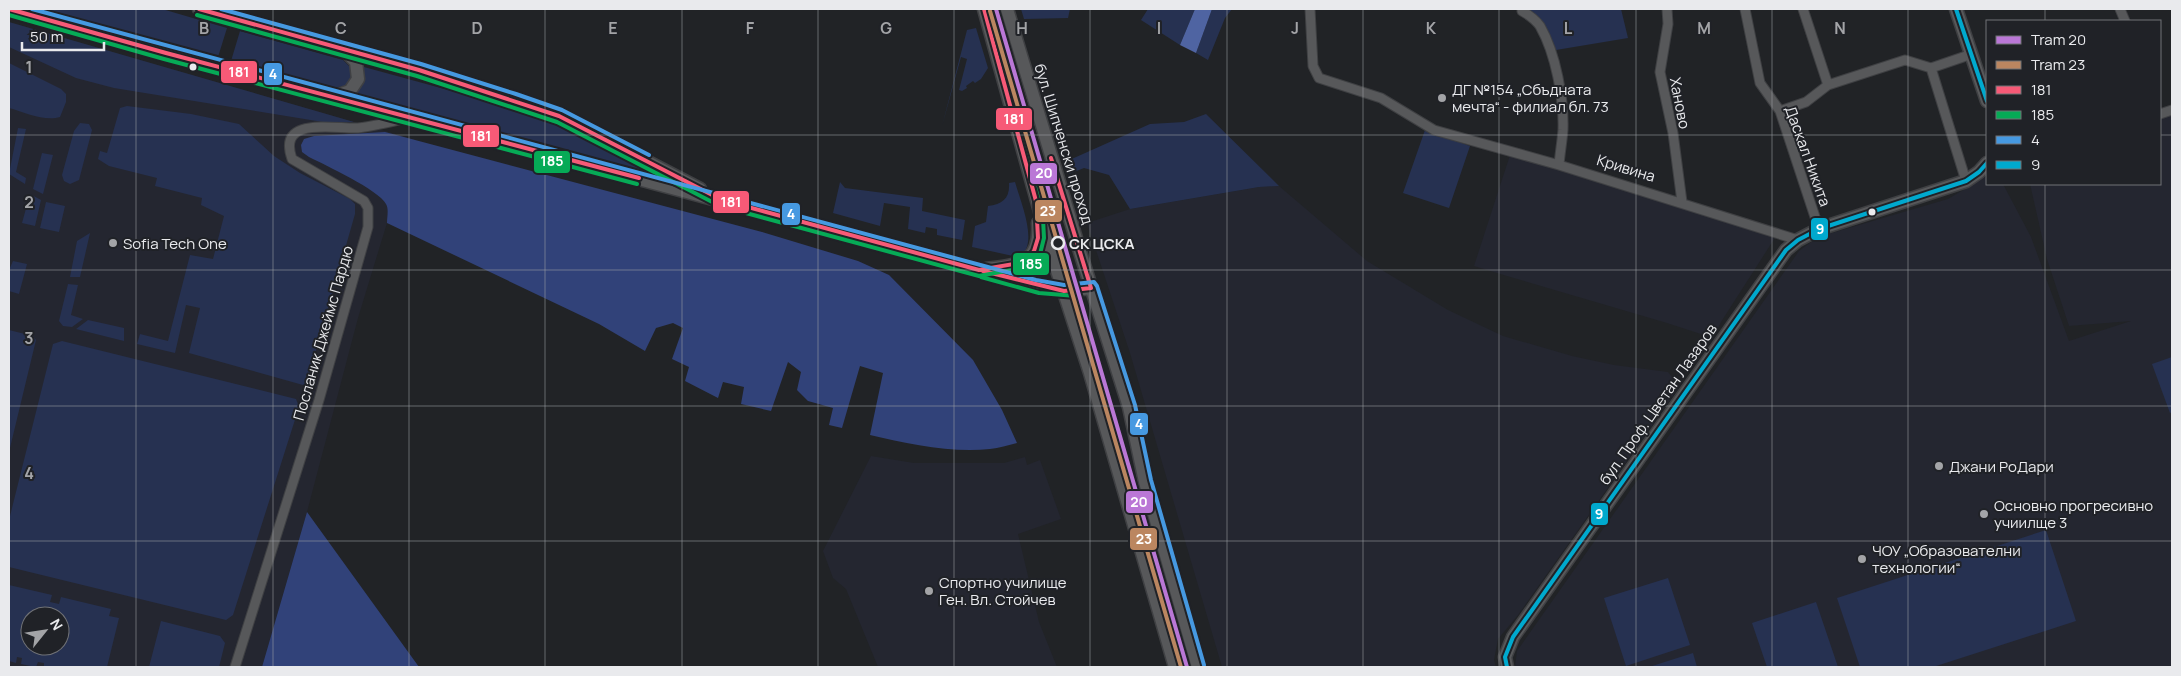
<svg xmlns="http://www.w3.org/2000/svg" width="2181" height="676" viewBox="0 0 2181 676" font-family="Manrope,sans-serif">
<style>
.built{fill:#242630;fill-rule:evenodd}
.green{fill:#263151;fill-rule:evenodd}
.forest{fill:#314279}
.water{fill:#4f64a2}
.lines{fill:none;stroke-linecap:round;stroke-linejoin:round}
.street-casing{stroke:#3f4043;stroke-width:11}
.secondary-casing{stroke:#3f4043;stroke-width:15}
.street{stroke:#57585a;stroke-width:9}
.secondary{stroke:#57585a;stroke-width:12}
.bus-1-casing{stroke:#202227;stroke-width:8}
.bus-2-casing{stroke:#202227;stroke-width:8}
.bus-3-casing{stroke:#202227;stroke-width:8}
.bus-4-casing{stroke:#202227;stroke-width:8}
.bus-1{stroke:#f75a77;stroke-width:4}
.bus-2{stroke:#06aa56;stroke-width:4}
.bus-3{stroke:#4699e1;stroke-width:4}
.bus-4{stroke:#00a9ce;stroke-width:4}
.tram-1-casing{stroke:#202227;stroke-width:8}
.tram-2-casing{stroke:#202227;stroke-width:8}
.tram-1{stroke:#ba77d6;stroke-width:4}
.tram-2{stroke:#bb8660;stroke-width:4}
.grid{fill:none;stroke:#a3a4a7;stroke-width:1;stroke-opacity:0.55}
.bus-dot{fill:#e9eaed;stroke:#202227;stroke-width:2}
.poi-dot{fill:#a3a4a7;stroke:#202227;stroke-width:2}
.stop-dot{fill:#202227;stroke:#e9eaed;stroke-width:2.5}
.labels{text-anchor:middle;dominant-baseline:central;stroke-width:4;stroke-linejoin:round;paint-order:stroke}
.poi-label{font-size:15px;fill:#e9eaed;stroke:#202227;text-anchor:start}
.street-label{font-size:15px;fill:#e9eaed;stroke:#202227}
.stop-label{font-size:15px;font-weight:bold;fill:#e9eaed;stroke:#202227;text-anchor:start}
.grid-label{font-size:16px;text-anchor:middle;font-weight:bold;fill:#a3a4a7;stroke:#202227;stroke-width:4;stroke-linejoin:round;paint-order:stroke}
.line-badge{stroke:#202227;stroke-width:2}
.badge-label{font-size:14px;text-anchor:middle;font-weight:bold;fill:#fff}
</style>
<rect width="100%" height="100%" fill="#212326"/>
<path class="built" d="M9,22l407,118 -29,83 -29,95 -51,194 -45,155h-253zM30,616h30v30h-30z
M2172,110v557h-657l2,-16 282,-400 19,-14 130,-38 39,-23v8h16l28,53 38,104 62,-20 -62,5 -22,-67 -17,-75h130v-70z
M1511,152l267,81 -57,89 -8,16 -46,-15 -160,-47 -33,-10z
M1279,186l88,75 81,49 55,26 69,20 42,9 54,7 12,14 -162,229 -20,24 -4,21 2,7h-274l-92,-314 -43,-130 43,-14 129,-22z
M871,456l43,7h90l21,-6 2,8 13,-5 21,59 -43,15 21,88 18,45h-179l-32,-78 -13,-11 -10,-27z"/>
<path class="green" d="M43,9h119l65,19 -9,29z
M1021,9h49l-2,9 -44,1z
M1148,9h47l-15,36 -39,-25z
M1212,9h20l-7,9 -17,42 -12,-7z
M1521,9h100l7,29 -78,13 -11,-26z
M9,22l345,100 -25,1 -215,-35 -38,-10 -67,-31z
M976,28l12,40 -7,11 -6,4 -2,-2 -7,5 1,2 -5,3 -3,-1 8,-31 -6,-2 -19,69 25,-96z
M240,31l103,29 7,7 2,11 -7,8 -13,2 -101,-27z
M9,63l52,26 5,5v8l-6,15c-15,5 -36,-5 -51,-9z
M364,67l128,35 55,18 103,52 -4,1 -291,-79 8,-10z
M127,106l64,8 48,10 35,32 26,17 50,26 5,5v10l-48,168 -4,3 -114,-32 11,-45 -14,-3 -11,48 -38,-9 3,-10 28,7 22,-86 23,4 11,-43 -23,-11 1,-7 -47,-12 2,-8 -48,-12 -11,-7 2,-8 7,2 13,-45z
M1206,114l73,72 -20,1 -129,22 -21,-34 -25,-7 -15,6 -4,-12 85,-38 34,-2z
M80,123l9,1 3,6 -13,50 -9,4 -6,-3 -2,-6 12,-44z
M18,128l8,1 -10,43 10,6 -1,6 -16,-10z
M1425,130l45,16 -21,62 -46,-15z
M42,153l11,2 -10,39 -10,-5z
M840,182l5,6 78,10 -1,13 43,9 -3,20 -25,-5v-6l-11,-2 -1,6 -17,-4 2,-22 -26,-4 -4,23 -47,-13z
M1015,182c5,18 20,53 10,69l-12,5 -41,-9 3,-21 11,-4 2,-16c15,-2 22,-8 21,-23z
M30,194l11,6 -6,26 -13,-3z
M46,202l19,4 -6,26 -19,-4z
M90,233l-10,44h-10l7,-36z
M13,261l14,3 -8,30 -10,-3v-21z
M68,284l10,1 -7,30 12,4 -11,8 -9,-1 -4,-5z
M88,320l36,8v13l-48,-12z
M9,330l24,6 3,4 -27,112z
M62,341l234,58 3,8 -66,208 -7,5 -217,-53v-47l44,-176z
M2172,357v55l-2,1 -18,-49z
M2046,530l30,91 -143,46h-73l-23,-69z
M1668,578l22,67 -64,21 -22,-68z
M9,585l43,10 -2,7 9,2 2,-7 50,12 -2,7 10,2 -12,49h-63v-4l-6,-1 -2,5h-1l-14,-3 1,-6 -5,-1 -1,6 -7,-2zM30,616h30v30h-30z
M1816,602l22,65h-71l-15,-44z
M161,621l59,15 5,7 -6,24h-70z
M1693,653l4,14h-48z"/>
<path class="forest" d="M385,132l377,100 96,29 31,14 84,85 29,50 15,33c-9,2 -18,5 -27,6 -39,4 -82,-5 -120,-14l13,-62 -23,-7 -18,62 -13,-3 4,-17 -25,-7 -11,-11 4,-18 -13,-10 -17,49 -30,-7 3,-17 -21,-5 -5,16 -33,-17 4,-14 -17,-8 11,-31 -10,-5 -17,5 -11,23 -46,-27 -212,-101c0,-6 2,-14 -1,-19 -7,-14 -61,-39 -77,-47l-7,-5 -1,-7 3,-6 10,-3z
M307,512l112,155h-157z"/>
<path class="water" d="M1195,9h17l-16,44 -16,-8z"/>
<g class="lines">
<defs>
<path id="street" d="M1310,9l3,57 6,12 62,20 53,32 125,35 239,75
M1667,9l1,15 -8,48 13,61 9,69
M1745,9l15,74 20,28 39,118
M1803,9l25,76
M2120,9l5,12
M1522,11c7,4 13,8 18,15 16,28 24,73 23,104 -1,12 -3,23 -4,35
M1931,68l41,-14
M1780,111l26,-9 22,-17 77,-25 26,8 35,113
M2160,114l12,-4
M235,667l84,-267 49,-173v-19l-4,-7 -72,-42c-15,-43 41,-30 66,-31 17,-2 33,-6 49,-10"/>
<path id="secondary" d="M9,9l1026,277 29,5 27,-3
M199,9l220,61 95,30 45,16 141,73
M984,9l68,246 38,118 85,294
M1007,9l74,246 48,152 16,75 53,185
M1956,9l31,92
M333,97l17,-6 8,-12 -2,-17 -12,-12
M986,269c33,-4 55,-5 52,-46
M1507,667l-2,-10 8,-20 273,-387 12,-10 21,-11 147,-48 13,-9 8,-9"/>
</defs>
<use href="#street" class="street-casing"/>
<use href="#secondary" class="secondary-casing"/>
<use href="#street" class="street"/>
<use href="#secondary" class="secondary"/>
<defs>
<path id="bus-1" d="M9,9l157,44 473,125
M199,9l220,61 140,46 163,84 257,70 46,-8 9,-11 4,-13 -2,-37 -52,-192
M1051,158l40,130
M983,271l81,20 27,-3"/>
<path id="bus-2" d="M9,15l155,44 473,125
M197,15l220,61 140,46 163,84 259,70 49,-9 12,-13 4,-16 -2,-39 -52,-190
M981,277l58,16 37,3"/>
<path id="bus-3" d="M32,9l1004,271 28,5 30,-3 3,4 38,119 16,75 53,185
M221,9l200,55 95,30 46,16 87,45"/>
<path id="bus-4" d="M1956,9l31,92
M1507,667l-2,-10 8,-20 273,-387 12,-10 21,-11 147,-48 13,-9 8,-9"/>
</defs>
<use href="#bus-1" class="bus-1-casing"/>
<use href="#bus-2" class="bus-2-casing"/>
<use href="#bus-3" class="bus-3-casing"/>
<use href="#bus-4" class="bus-4-casing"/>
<use href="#bus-1" class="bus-1"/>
<use href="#bus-2" class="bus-2"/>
<use href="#bus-3" class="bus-3"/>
<use href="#bus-4" class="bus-4"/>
<defs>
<path id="tram-1" d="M996,9l191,658"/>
<path id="tram-2" d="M990,11l191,656"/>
</defs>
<use href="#tram-1" class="tram-1-casing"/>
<use href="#tram-2" class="tram-2-casing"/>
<use href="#tram-1" class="tram-1"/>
<use href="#tram-2" class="tram-2"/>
</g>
<path class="grid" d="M136,9v658M273,9v658M409,9v658M545,9v658M682,9v658M818,9v658M954,9v658M1090,9v658M1227,9v658M1363,9v658M1499,9v658M1636,9v658M1772,9v658M1908,9v658M2045,9v12M9,135h1978M2160,135h12M2045,184v483M9,270h2163M9,406h2163M9,541h2163"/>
<g class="bus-dot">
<circle cx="193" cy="67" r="4.5"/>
<circle cx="1872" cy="212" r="4.5"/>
</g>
<g class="poi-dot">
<circle cx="1442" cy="98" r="5"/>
<circle cx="113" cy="243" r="5"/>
<circle cx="1939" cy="466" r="5"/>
<circle cx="1984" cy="514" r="5"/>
<circle cx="1862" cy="559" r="5"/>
<circle cx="929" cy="591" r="5"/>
</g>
<circle class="stop-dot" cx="1058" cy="243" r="6"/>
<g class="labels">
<g class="poi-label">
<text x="1452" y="89">ДГ №154 „Сбъдната<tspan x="1452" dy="17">мечта“ - филиал бл. 73</tspan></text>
<text x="123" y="243">Sofia Tech One</text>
<text x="1949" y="466">Джани РоДари</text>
<text x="1994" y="505">Основно прогресивно<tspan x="1994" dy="17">учиилще 3</tspan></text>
<text x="1872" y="550">ЧОУ „Образователни<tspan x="1872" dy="17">технологии“</tspan></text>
<text x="939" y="582">Спортно училище<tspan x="939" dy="17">Ген. Вл. Стойчев</tspan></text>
</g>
<g class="street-label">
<text transform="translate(1680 103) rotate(79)">Ханово</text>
<text transform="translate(1064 144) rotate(73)">бул. Шипченски проход</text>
<text transform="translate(1808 156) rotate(70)">Даскал Никита</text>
<text transform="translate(1626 168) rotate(17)">Кривина</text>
<text transform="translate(323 333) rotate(-74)">Посланик Джеймс Пардю</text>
<text transform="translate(1658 404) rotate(-55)">бул. Проф. Цветан Лазаров</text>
</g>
<g class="stop-label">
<text x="1069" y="243">СК ЦСКА</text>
</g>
</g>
<g class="grid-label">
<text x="204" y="34">B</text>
<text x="341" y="34">C</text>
<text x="477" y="34">D</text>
<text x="613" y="34">E</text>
<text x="750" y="34">F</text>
<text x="886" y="34">G</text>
<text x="1022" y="34">H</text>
<text x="1159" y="34">I</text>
<text x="1295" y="34">J</text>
<text x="1431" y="34">K</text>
<text x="1568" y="34">L</text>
<text x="1704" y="34">M</text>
<text x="1840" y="34">N</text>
<text x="29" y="73">1</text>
<text x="29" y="208">2</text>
<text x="29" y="344">3</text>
<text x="29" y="479">4</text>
</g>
<g class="line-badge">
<rect x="220" y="60" width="38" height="24" rx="5" fill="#f75a77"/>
<rect x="263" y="62" width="20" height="24" rx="5" fill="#4699e1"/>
<rect x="995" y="107" width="38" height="24" rx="5" fill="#f75a77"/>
<rect x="462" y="124" width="38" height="24" rx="5" fill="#f75a77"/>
<rect x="533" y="150" width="38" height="24" rx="5" fill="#06aa56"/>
<rect x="1029" y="162" width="29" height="23" rx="5" fill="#ba77d6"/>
<rect x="712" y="190" width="38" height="24" rx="5" fill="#f75a77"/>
<rect x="1034" y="199" width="29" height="24" rx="5" fill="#bb8660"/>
<rect x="781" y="202" width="20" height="24" rx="5" fill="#4699e1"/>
<rect x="1810" y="217" width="19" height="24" rx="5" fill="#00a9ce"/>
<rect x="1012" y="252" width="38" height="24" rx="5" fill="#06aa56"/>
<rect x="1129" y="412" width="20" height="24" rx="5" fill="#4699e1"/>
<rect x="1125" y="490" width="29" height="24" rx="5" fill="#ba77d6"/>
<rect x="1590" y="502" width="19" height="24" rx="5" fill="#00a9ce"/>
<rect x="1129" y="527" width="29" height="24" rx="5" fill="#bb8660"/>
</g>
<g class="badge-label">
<text x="239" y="77">181</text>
<text x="273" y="79">4</text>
<text x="1014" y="124">181</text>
<text x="481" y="141">181</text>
<text x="552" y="166">185</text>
<text x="1044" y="178">20</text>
<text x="731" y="207">181</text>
<text x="1048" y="216">23</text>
<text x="791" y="219">4</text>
<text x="1820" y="234">9</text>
<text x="1031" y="269">185</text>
<text x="1139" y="429">4</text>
<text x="1139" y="507">20</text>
<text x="1599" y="519">9</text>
<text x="1144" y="544">23</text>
</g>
<rect width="2181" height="676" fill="none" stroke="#e9eaed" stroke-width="20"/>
<rect x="1986" y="20" width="175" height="165" fill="#202227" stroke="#707276"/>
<rect x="1996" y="36" width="25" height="8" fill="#ba77d6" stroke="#707276"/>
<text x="2031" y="45" font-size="15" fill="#e9eaed">Tram 20</text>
<rect x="1996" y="61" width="25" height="8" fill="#bb8660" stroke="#707276"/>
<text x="2031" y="70" font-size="15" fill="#e9eaed">Tram 23</text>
<rect x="1996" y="86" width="25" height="8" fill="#f75a77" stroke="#707276"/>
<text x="2031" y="95" font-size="15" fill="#e9eaed">181</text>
<rect x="1996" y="111" width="25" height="8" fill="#06aa56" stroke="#707276"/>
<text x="2031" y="120" font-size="15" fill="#e9eaed">185</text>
<rect x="1996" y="136" width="25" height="8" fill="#4699e1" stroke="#707276"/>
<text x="2031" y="145" font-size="15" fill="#e9eaed">4</text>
<rect x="1996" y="161" width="25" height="8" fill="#00a9ce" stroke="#707276"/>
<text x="2031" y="170" font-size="15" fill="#e9eaed">9</text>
<g transform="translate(45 631) rotate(60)"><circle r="24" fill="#202227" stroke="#707276"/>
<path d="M0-4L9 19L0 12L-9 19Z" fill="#a3a4a7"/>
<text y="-8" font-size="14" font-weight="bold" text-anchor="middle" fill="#e9eaed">N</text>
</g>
<path d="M22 42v8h82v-8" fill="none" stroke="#e9eaed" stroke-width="2.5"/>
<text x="30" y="42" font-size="15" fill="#e9eaed" stroke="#202227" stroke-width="4" paint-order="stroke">50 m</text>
</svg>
